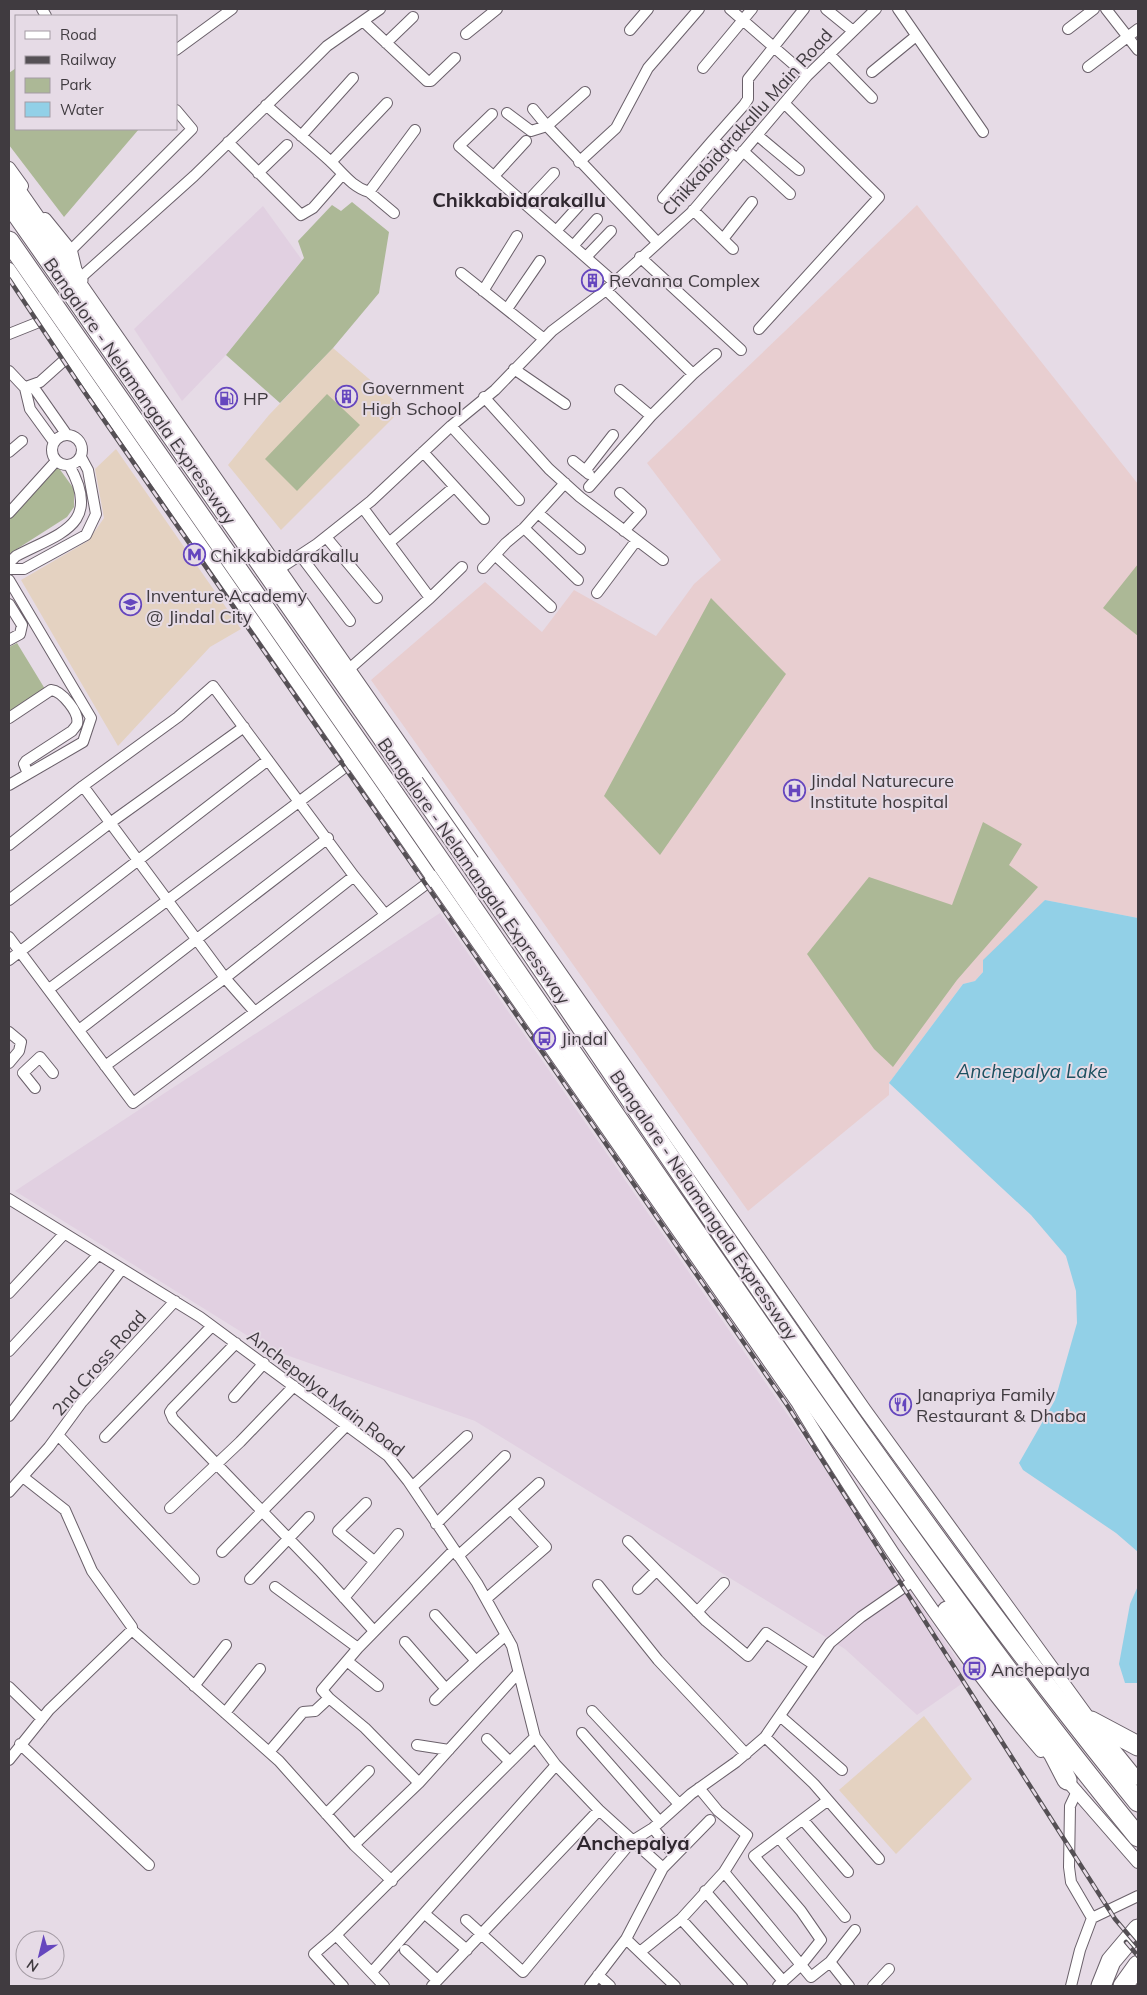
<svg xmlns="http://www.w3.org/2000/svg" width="1147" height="1995" viewBox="0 0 1147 1995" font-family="Mulish,sans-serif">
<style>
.built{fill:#e1d0e1}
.education{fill:#e4d2c1}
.medical{fill:#e8ced0}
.green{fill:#acb896}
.water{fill:#92d0e7}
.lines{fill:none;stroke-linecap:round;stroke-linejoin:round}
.minor-casing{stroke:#6a606a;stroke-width:12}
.tertiary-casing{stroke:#6a606a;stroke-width:14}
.motorway-casing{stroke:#6a606a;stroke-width:21}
.minor{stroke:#fff;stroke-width:10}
.tertiary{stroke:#fff;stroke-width:12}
.motorway{stroke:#fff;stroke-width:19}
.rail-casing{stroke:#555055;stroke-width:4.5}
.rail{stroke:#e6dbe6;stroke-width:2.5;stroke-dasharray:8;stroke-linecap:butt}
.motorway-bridge-casing{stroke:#6a606a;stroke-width:21;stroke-linecap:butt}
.motorway-bridge{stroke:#fff;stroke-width:19}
.labels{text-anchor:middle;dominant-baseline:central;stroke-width:4;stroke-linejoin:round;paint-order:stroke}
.street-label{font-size:18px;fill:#403b40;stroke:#e6dbe6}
.poi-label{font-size:18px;fill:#403b40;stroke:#e6dbe6;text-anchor:start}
.water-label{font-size:19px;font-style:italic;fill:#1c5060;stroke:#e6dbe6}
.quarter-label{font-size:20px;font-weight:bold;fill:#2f272f;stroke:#e6dbe6}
</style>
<rect width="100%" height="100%" fill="#e6dbe6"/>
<path class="built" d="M263,206l39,54 -76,95 -44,46 -48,-72z
M440,913l530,765 -53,37 -72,-66 -370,-228 -206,-72 -254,-158z"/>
<path class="education" d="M333,348l70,60 -122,122 -53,-65 41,-50z
M116,449l125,180 -31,18 -92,99 -97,-166 67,-39 16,-23 -9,-49z
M924,1716l48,63 -76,75 -57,-64z"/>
<path class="medical" d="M917,205l221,279v434l-93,-18 -70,81 -12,3 -74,99v12l-141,116 -377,-531 114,-98 57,50 32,-42 82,46 38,-52 27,-24 -74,-97z"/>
<path class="green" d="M16,68v61h123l-75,88 -55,-72v-72z
M352,202l37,30 -10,61 -46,55 -53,55 -54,-48 78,-97 -6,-17 34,-36 9,6z
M327,394l33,31 -63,66 -32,-32z
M56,464l18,25v18l-7,10 -58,37v-35z
M1138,564v72l-35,-28z
M711,598l75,76 -126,181 -56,-59z
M17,643l28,46 -36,23v-65z
M983,822l39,22 -13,21 29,22 -81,93 -64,87 -19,-18 -67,-95 62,-77 83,28z"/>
<path class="water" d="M1045,900l93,18v634l-22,-19 -93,-63 -4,-7 36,-63 22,-77 -1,-32 -10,-35 -35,-41 -142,-132 74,-99 12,-3 8,-9v-12z
M1138,1586v92l-1,5h-12l-6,-19 11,-60z"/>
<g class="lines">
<defs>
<path id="minor" d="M42,9l4,7
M730,9l77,67
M826,9l27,22
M898,9l85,123
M1106,9l32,41
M363,21l64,60h4l24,-23
M1068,29l26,-20
M630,30l18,-21
M466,34l31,-25
M386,43l27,-26
M176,50l56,-41
M829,54l43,44
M1088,67l50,-38
M703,68l49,-59
M872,72l44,-36
M266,105c21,19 43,37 64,56 13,12 22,26 39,31l46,-62
M533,109l14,17 38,-34
M507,113l24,18 16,-5 110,116
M492,114l-33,32 155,136
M757,135l42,35
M301,136l52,-58
M713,140l31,-35 4,-6v-20l56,-70
M228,142l73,73 12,-7 29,-33
M743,151l47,43
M331,162l56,-59
M579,162l37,-34 32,-60 51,-59
M258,173l29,-28
M494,176l32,-35
M369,192l25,21
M663,198l50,-58 24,19
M525,204l29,-31
M693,210l40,39
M556,231l28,-31
M723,239l29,-37
M573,246l24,-27
M71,250l121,-121 -16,-19
M586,257l25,-26
M640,257l101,93
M461,273l83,66
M78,280l116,-104 109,-106 24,-24 53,-37
M483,291l34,-55
M507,309l33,-48
M759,329l120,-132 -95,-94
M9,334l35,-14
M514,369l51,35
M9,371l16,17 5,21 24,33
M693,374l23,-20
M32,385l35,50
M26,387l14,-5 29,-26
M620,390l31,26
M484,397l65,72 31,28 83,63
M451,426l68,74
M52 450a15 15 0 1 1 30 0a15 15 0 1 1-30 0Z
M9,452l13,-11
M423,452l61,67
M573,461l16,13
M585,471l28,-36
M589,487l62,-71 42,-42 -87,-84
M620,493l21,19 -17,19
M9,513l47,-52
M538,513l42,36
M524,528l54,52
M326,537l51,61
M390,542l64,-55
M300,555l50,66
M495,555l56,52
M9,563l7,-7c44,-23 87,-31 53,-91
M483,568l23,-25 18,-15 41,-45
M9,569h15l62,-34 10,-21 -8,-44 -7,-13
M279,569l38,-25 54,-43 80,-75 44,-36 57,-59 54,-41 86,-78 115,-136 69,-67
M9,580l82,138 -8,24 -74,43
M597,593l39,-52
M430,598l32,-31
M9,604l13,21 -2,9 -11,6
M348,670l82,-72 -67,-90
M9,718l42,-28c11,1 29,23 26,34 -1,3 -4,5 -5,7l-46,30 -2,3 4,10
M83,786l142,192 29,33
M9,845l74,-59 95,-69 35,-31 141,190 30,37
M9,900l101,-77 134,-96
M9,937l124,166 300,-224
M9,960l259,-200
M49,989l303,-227
M79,1030l249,-192
M9,1032l12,10 -2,9 -10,12
M105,1066l120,-88 129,-102
M35,1088l-12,-15 17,-16 13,16
M9,1199l191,118 188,139 20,25 69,102 35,63 23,91 21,28 43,45 64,58 -37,71 49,47
M9,1293l55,-59
M236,1343l-64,66 -2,3 3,7 146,151 55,61
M9,1351l89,-96
M234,1397l30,-34
M9,1416l113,-147
M58,1435l136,144
M105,1437l107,-111
M23,1477l42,33 27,61 40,56v3l147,131 75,84 38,36
M412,1487l55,-51
M9,1492l40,-45 33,-45 93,-101
M366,1503l-28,28 36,30
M170,1508l70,-66 54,-56
M436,1524l69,-68
M628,1541l78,80 42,35 18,-23 47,31
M222,1552l125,-127
M458,1556l81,-73
M250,1579l59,-62
M598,1585l60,75 88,94
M275,1587l83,61
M638,1589l18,-18
M344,1598l54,-64
M486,1599l60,-52 -34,-37
M697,1612l27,-29
M405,1642l41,47 30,-28 -41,-46
M347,1661l31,25
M476,1661l30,-26
M194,1686l32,-41
M9,1687l33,32
M329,1698l36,30 54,55
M435,1700l11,-11
M592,1711l87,93
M225,1713l35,-44
M780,1716l62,54
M582,1733l78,89
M765,1737l49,47 65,75
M487,1739l23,23
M20,1744l129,121
M417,1745l32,5
M269,1752l34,-40 12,-1 14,-13 -7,-8 36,-42 96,-98
M9,1760l40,-50 83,-80
M1077,1791l-7,15 -1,61 2,15 21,36
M326,1814l43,-43
M803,1820l45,52
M653,1828l21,27
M780,1839l65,78
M354,1845l65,-62 99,-110
M663,1868l47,-48
M724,1872l87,105 19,-15 25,-32
M705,1891l78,90
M425,1914l42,36
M681,1919l61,67
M466,1920l57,52 109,-131 21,-13 38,-34 45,-32 29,-25 65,-94 31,-26 52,-36
M336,1935l-22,19 29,32
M405,1950l32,30
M640,1952l41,-33 43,-47 23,-37 -29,-24 -19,-23
M830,1962l19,24
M372,1972l184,-207
M598,1975l12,11
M384,1986l-48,-51 199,-198
M432,1986l167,-176
M590,1986l36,-47
M778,1986l23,-21 20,-25 -20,-29 -47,-55 73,-55
M873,1986l16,-17
M1071,1986l9,-36 12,-32 46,-22"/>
<path id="tertiary" d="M9,168l13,18
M45,219l26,32 7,29 787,1130 226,311 47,58
M9,269l788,1133c30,51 63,101 96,151 47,68 94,136 148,198
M1063,1776l75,86"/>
<path id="motorway" d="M9,181l69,99
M9,203l405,580
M9,241l385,553
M470,863c217,317 426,640 668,939
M443,865c139,201 276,404 417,602 90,126 180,250 278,370
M947,1611l106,142 14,27
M1091,1721l47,25
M1101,1986l10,-25 27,-32
M1123,1986l15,-21"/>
</defs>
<use href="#minor" class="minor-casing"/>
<use href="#tertiary" class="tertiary-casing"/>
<use href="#motorway" class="motorway-casing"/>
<use href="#minor" class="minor"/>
<use href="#tertiary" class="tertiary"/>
<use href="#motorway" class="motorway"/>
<defs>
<path id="rail" d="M9,279l74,111 704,1015 328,514 23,27
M1126,1942l12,14"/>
</defs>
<use href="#rail" class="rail-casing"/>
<use href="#rail" class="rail"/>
<defs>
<path id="motorway-bridge" d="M414,783l56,80
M394,794l49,71"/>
</defs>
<use href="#motorway-bridge" class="motorway-bridge-casing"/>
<use href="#motorway-bridge" class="motorway-bridge"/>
</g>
<defs>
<symbol id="building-ring" viewBox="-11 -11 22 22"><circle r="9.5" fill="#e6dbe6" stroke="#6546be" stroke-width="1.5"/><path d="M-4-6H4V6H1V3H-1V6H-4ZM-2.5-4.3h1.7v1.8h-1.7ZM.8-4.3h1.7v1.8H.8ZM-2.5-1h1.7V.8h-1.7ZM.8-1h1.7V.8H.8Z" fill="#6546be"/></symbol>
<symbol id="fuel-ring" viewBox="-11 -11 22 22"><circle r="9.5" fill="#e6dbe6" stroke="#6546be" stroke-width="1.5"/><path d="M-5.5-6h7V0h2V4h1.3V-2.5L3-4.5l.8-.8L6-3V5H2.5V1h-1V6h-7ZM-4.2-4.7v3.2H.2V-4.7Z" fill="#6546be"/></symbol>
<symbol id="metro-ring" viewBox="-11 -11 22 22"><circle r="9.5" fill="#e6dbe6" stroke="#6546be" stroke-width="1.5"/><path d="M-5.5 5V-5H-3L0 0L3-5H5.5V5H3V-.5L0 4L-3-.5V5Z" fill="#6546be"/></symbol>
<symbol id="school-ring" viewBox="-11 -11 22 22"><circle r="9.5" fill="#e6dbe6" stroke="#6546be" stroke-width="1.5"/><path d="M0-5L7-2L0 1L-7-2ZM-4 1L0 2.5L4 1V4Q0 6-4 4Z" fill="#6546be"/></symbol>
<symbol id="hospital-ring" viewBox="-11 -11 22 22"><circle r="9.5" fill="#e6dbe6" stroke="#6546be" stroke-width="1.5"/><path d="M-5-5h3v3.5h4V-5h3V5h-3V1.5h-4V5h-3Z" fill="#6546be"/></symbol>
<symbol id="bus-ring" viewBox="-11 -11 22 22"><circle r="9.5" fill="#e6dbe6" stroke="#6546be" stroke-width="1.5"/><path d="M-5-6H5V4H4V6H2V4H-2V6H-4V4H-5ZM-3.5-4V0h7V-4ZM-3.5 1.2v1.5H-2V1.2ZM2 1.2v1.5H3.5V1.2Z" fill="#6546be"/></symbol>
<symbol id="restaurant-ring" viewBox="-11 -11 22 22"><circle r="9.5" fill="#e6dbe6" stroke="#6546be" stroke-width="1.5"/><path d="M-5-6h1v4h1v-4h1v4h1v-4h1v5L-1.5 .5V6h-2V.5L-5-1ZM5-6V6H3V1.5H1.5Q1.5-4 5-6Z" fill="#6546be"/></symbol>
</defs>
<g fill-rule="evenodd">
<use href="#building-ring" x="580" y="268" width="25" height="25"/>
<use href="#building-ring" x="334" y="384" width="25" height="25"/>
<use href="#fuel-ring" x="214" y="386" width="25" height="25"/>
<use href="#metro-ring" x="182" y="542" width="25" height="25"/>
<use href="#school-ring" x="118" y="592" width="25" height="25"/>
<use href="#hospital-ring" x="782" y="778" width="25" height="25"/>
<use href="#bus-ring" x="532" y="1026" width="25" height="25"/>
<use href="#restaurant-ring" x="888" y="1392" width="25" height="25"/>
<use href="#bus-ring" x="962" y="1656" width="25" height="25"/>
</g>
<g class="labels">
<g class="street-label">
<text transform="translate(747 122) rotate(-48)">Chikkabidarakallu Main Road</text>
<text transform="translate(140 391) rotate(55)">Bangalore - Nelamangala Expressway</text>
<text transform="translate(474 871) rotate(55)">Bangalore - Nelamangala Expressway</text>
<text transform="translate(704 1205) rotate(56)">Bangalore - Nelamangala Expressway</text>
<text transform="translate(99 1363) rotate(-49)">2nd Cross Road</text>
<text transform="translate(326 1393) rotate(38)">Anchepalya Main Road</text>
</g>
<g class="poi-label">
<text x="609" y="280">Revanna Complex</text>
<text x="362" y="387">Government<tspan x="362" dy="21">High School</tspan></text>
<text x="243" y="398">HP</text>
<text x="210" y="555">Chikkabidarakallu</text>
<text x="146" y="595">Inventure Academy<tspan x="146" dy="21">@ Jindal City</tspan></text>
<text x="810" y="780">Jindal Naturecure<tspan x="810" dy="21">Institute hospital</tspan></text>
<text x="561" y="1038">Jindal</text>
<text x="916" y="1394">Janapriya Family<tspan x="916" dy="21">Restaurant &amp; Dhaba</tspan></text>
<text x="991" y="1669">Anchepalya</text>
</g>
<g class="water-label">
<text x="1032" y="1071">Anchepalya Lake</text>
</g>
<g class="quarter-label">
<text x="519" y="199">Chikkabidarakallu</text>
<text x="633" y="1842">Anchepalya</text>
</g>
</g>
<rect width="1147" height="1995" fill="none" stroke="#403b40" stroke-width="20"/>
<rect x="15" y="15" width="162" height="115" fill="#e6dbe6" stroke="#a49ba4"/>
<rect x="25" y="31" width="25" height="8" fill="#ffffff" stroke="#a49ba4"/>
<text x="60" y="40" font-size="15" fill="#403b40">Road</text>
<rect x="25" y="56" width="25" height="8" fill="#555055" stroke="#a49ba4"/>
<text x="60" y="65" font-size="15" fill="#403b40">Railway</text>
<rect x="25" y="78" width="25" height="15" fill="#acb896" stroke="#a49ba4"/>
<text x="60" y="90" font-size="15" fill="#403b40">Park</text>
<rect x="25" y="102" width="25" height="15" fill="#92d0e7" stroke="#a49ba4"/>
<text x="60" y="115" font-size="15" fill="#403b40">Water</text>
<g transform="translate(40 1955) rotate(215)"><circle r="24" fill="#e6dbe6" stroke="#a49ba4"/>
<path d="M0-4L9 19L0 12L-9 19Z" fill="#6546be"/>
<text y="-8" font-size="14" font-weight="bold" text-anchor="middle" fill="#403b40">N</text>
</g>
</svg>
